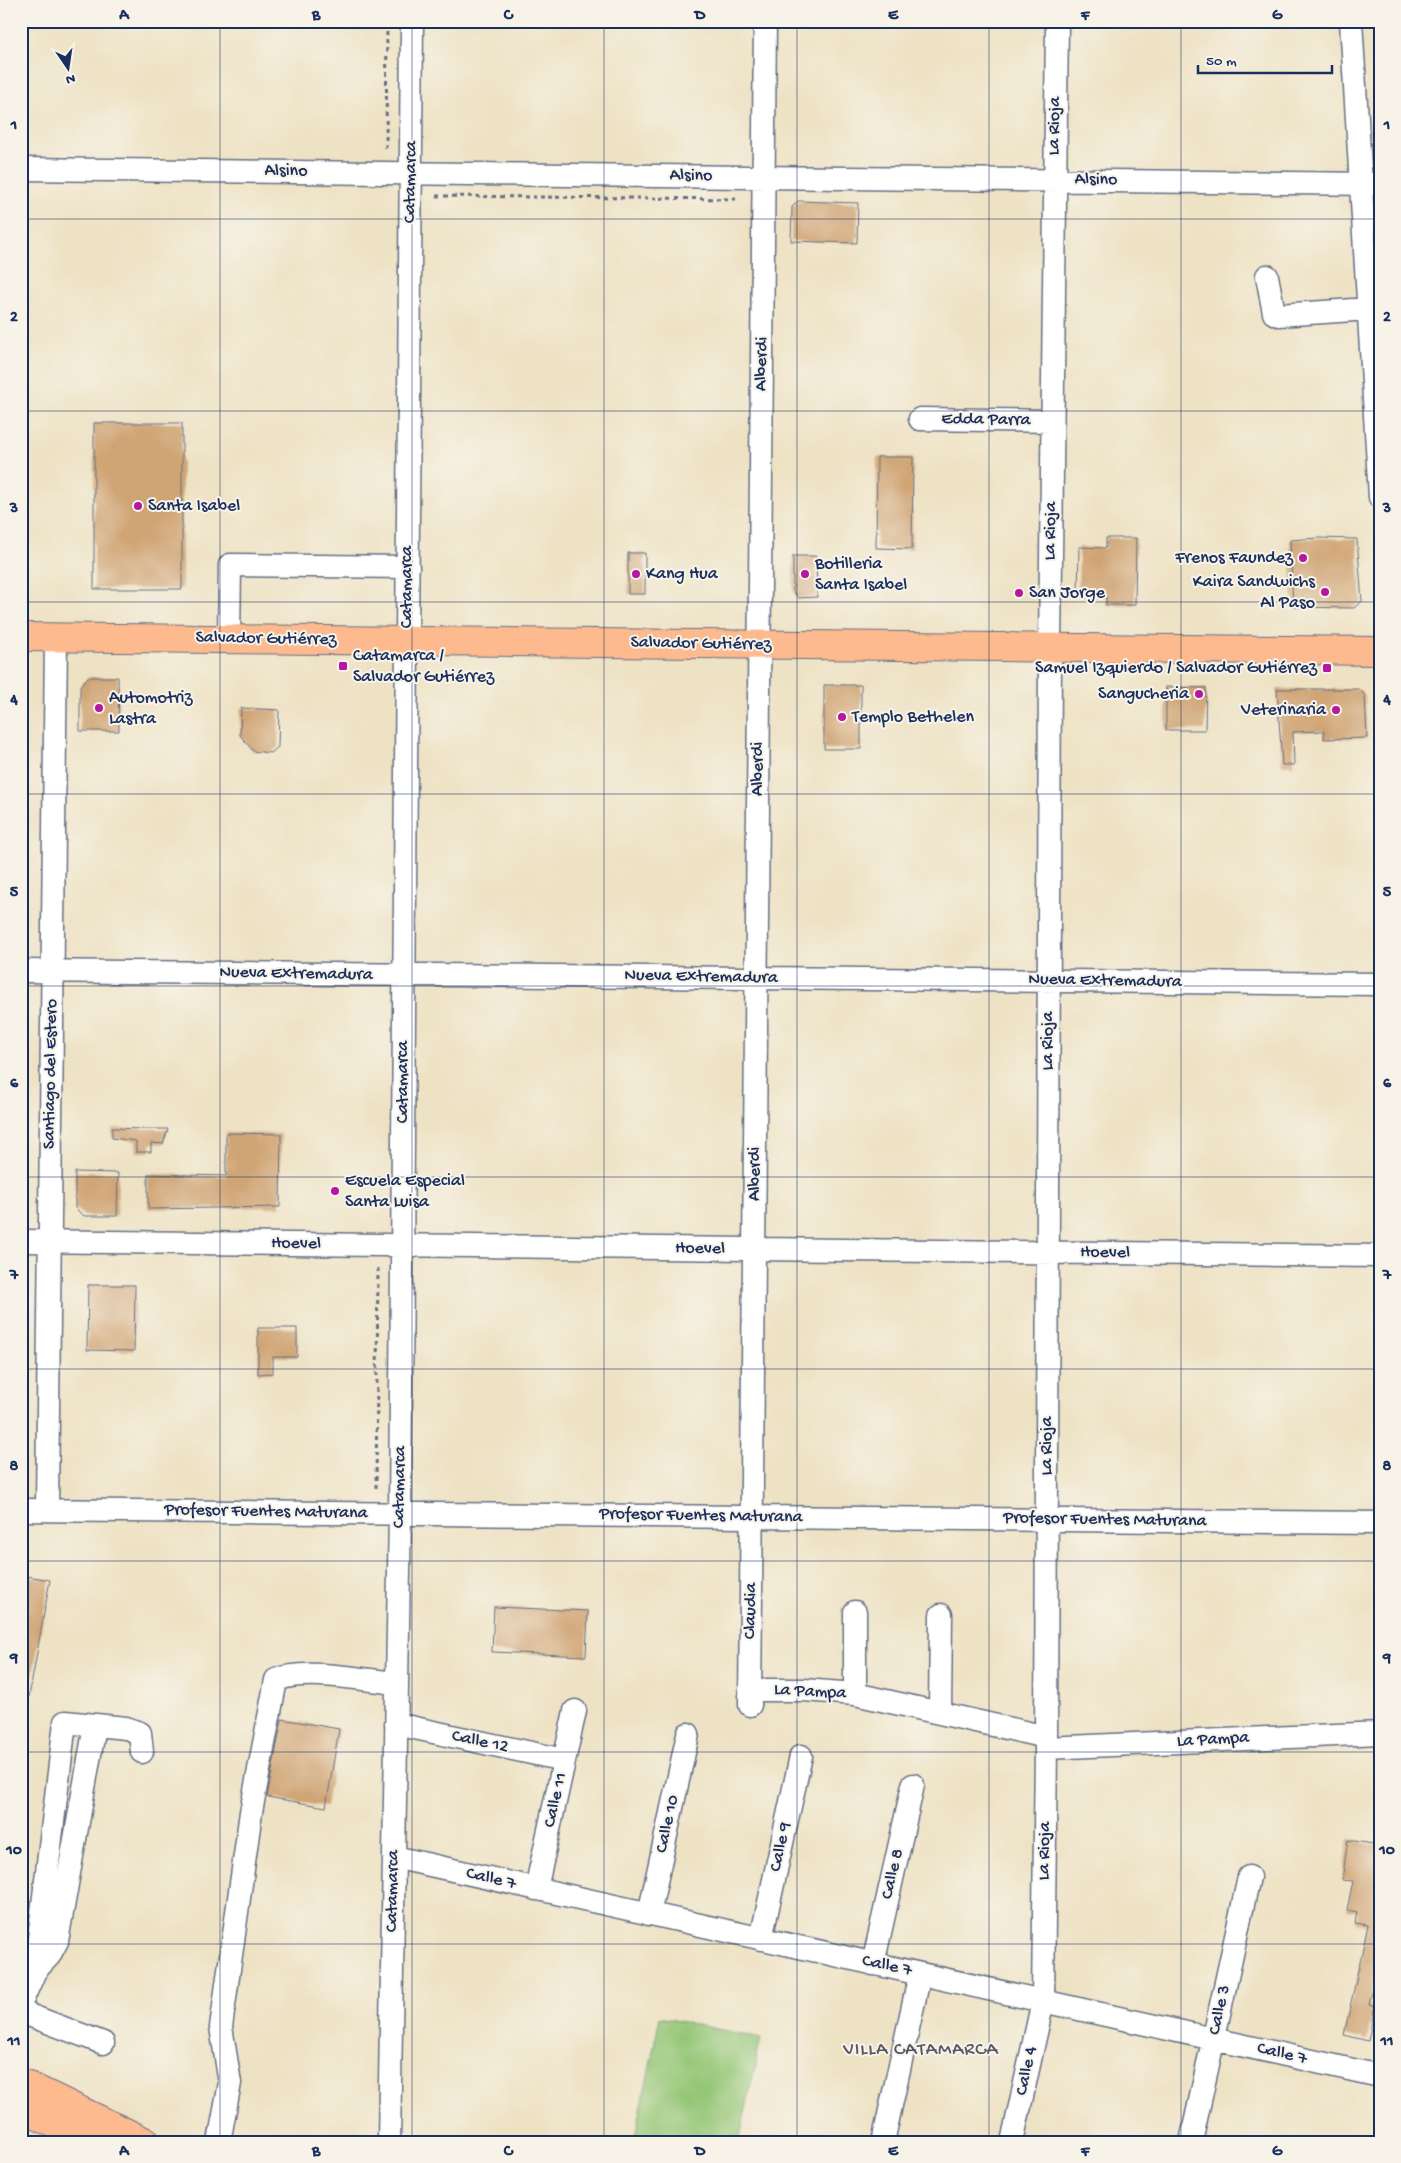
<svg xmlns="http://www.w3.org/2000/svg" width="1401" height="2163" viewBox="0 0 1401 2163" font-family="'Gochi Hand',sans-serif">
<style>
.green{fill:#94c676;stroke:#587a6a}
.building{fill:#d0a576}
.lines{fill:none;stroke-linecap:round;stroke-linejoin:round}
.minor-casing{stroke:#656e82;stroke-width:25}
.major-casing{stroke:#656e82;stroke-width:30}
.path{stroke:#656e82;stroke-width:3;stroke-dasharray:4 4;stroke-linecap:butt}
.minor{stroke:#fff;stroke-width:22}
.major{stroke:#fcba8e;stroke-width:28}
.grid{fill:none;stroke:#1b2f5e;stroke-width:1;stroke-opacity:0.55}
.poi-dot{fill:#b5179e;stroke:#f7f3e8;stroke-width:2}
.labels{text-anchor:middle;dominant-baseline:central;stroke-width:4;stroke-linejoin:round;paint-order:stroke}
.street-label{font-size:18px;fill:#1b2f5e;stroke:#f7f3e8}
.poi-label{font-size:18px;fill:#1b2f5e;stroke:#f7f3e8;text-anchor:start}
.neighbourhood-label{font-size:19px;letter-spacing:1px;fill:#5a5866;stroke:#f7f3e8}
.neatline{fill:none;stroke:#1b2f5e;stroke-width:2}
.grid-label{font-size:16px;text-anchor:middle;font-weight:bold;fill:#1b2f5e}
</style>
<rect width="100%" height="100%" fill="#f7f3e8"/>
<filter id="ink" filterUnits="userSpaceOnUse"><feTurbulence type="fractalNoise" baseFrequency=".02" numOctaves="2"/><feDisplacementMap in="SourceGraphic" scale="10" xChannelSelector="R" yChannelSelector="G"/><feConvolveMatrix kernelMatrix="1 2 1 2 8 2 1 2 1" color-interpolation-filters="sRGB"/></filter>
<filter id="wash" filterUnits="userSpaceOnUse"><feTurbulence type="fractalNoise" baseFrequency=".0096" numOctaves="4" result="noise"/><feDisplacementMap in="SourceGraphic" scale="20" xChannelSelector="R" yChannelSelector="G"/><feGaussianBlur stdDeviation="1.12" result="paint"/><feColorMatrix in="noise" values="0 0 0 0 0 0 0 0 0 0 0 0 0 0 0 0 0 1.4 0 .05"/><feComposite in="paint" operator="in"/></filter>
<g filter="url(#wash)">
<rect width="100%" height="100%" fill="#eee2c4"/>
<path class="green" d="M660,2017l101,21 -22,104h-105z"/>
<g id="blocks">
<path class="building" d="M798,201l60,2 -1,40 -66,-2 1,-34z
M94,423h88v166h-88z
M877,457h36l-1,92 -36,-1z
M1106,538h30l-1,67h-29v-8l-28,-1 1,-49 27,1z
M1319,538l38,1 5,62 -8,7 -61,-1 -3,-67z
M628,553h17v41h-17z
M793,556h23l1,41 -19,1 -5,-7z
M88,677h30l1,54h-39v-45z
M824,685h37v64h-37z
M1166,687l40,1 -1,42h-39z
M1277,689h82l6,6 2,43 -43,1v-8l-31,1 1,33h-12z
M241,708l38,2 -1,37 -7,6 -18,-2 -13,-16z
M112,1128l32,1h24l-5,15 -12,-1v9h-15v-11l-24,-3z
M226,1133l55,1 -1,73 -132,2v-35l78,2z
M75,1172l43,1 -1,43h-33l-9,-8z
M88,1285h47l-1,66 -47,-1z
M258,1328h39v29h-24v16l-15,1z
M21,1575l29,5 -21,117 -8,-1z
M494,1607l94,4 -2,45 -94,-4z
M282,1719l57,10 -13,78 -59,-10z
M1348,1840l32,5v116l-11,43 6,2 -7,35 -24,-6 24,-110 -13,-2 2,-11 -10,-2 6,-29 -11,-1z"/>
</g>
</g>
<g filter="url(#ink)">
<use href="#blocks" fill-opacity="0" stroke="#656e82" stroke-width="1"/>
<g class="lines">
<defs>
<path id="minor" d="M1351,21l29,476
M21,169l1359,15
M1267,276l7,37 4,2 91,-6
M920,419l132,2
M229,639l1,-74 178,2
M21,971l1359,13
M21,1241l1359,15
M21,1510l1359,13
M47,1510l9,-873
M750,1690h54l51,4 191,43
M855,1694v-82
M750,1705l15,-1684
M940,1712l1,-97
M396,1724l168,36
M1046,1748l334,-15
M394,1857l986,219
M536,1889l39,-178
M649,1914l39,-180
M761,1939l40,-183
M873,1964l40,-179
M35,1971l30,-249 61,6 14,5 2,19
M21,2003l14,-32 14,-15 8,-15 38,-215
M21,2012l82,31
M219,2142l11,-59 -9,-56 30,-215 25,-132c29,-12 88,0 121,3
M389,2142l11,-629 12,-1492
M883,2142l37,-168
M1012,2142l31,-141 3,-253 4,-1101 7,-626
M1191,2142l58,-265"/>
<path id="major" d="M21,637l1359,14
M21,2082l125,60
M21,2108l72,34"/>
</defs>
<use href="#minor" class="minor-casing"/>
<use href="#major" class="major-casing"/>
<path class="path" d="M386,148l1,-127
M436,196l303,3
M376,1488l2,-221"/>
<use href="#minor" class="minor"/>
<use href="#major" class="major"/>
</g>
</g>
<path class="grid" d="M220,21v2121M412,21v2121M604,21v2121M797,21v2121M989,21v2121M1181,21v2121M21,219h1359M21,411h1359M21,602h1359M21,794h1359M21,986h1359M21,1177h1359M21,1369h1359M21,1561h1359M21,1752h1359M21,1944h1359"/>
<g class="poi-dot">
<circle cx="138" cy="506" r="5"/>
<circle cx="1303" cy="558" r="5"/>
<circle cx="636" cy="574" r="5"/>
<circle cx="805" cy="574" r="5"/>
<circle cx="1325" cy="592" r="5"/>
<circle cx="1019" cy="593" r="5"/>
<rect x="338" y="661" width="10" height="10" rx="2.5"/>
<rect x="1322" y="663" width="10" height="10" rx="2.5"/>
<circle cx="1199" cy="694" r="5"/>
<circle cx="99" cy="708" r="5"/>
<circle cx="1336" cy="710" r="5"/>
<circle cx="842" cy="717" r="5"/>
<circle cx="335" cy="1191" r="5"/>
</g>
<g class="labels">
<g class="street-label">
<text transform="translate(1055 126) rotate(-89)">La Rioja</text>
<text x="286" y="171">Alsino</text>
<text transform="translate(691 176) rotate(1)">Alsino</text>
<text transform="translate(1096 180) rotate(1)">Alsino</text>
<text transform="translate(411 182) rotate(-89)">Catamarca</text>
<text transform="translate(762 364) rotate(-89)">Alberdi</text>
<text transform="translate(986 420) rotate(1)">Edda Parra</text>
<text transform="translate(1051 531) rotate(-89)">La Rioja</text>
<text transform="translate(407 587) rotate(-90)">Catamarca</text>
<text transform="translate(266 639) rotate(1)">Salvador Gutiérrez</text>
<text transform="translate(701 644) rotate(1)">Salvador Gutiérrez</text>
<text transform="translate(758 769) rotate(-90)">Alberdi</text>
<text transform="translate(296 974) rotate(1)">Nueva Extremadura</text>
<text transform="translate(701 977) rotate(1)">Nueva Extremadura</text>
<text transform="translate(1105 981) rotate(1)">Nueva Extremadura</text>
<text transform="translate(1048 1041) rotate(-90)">La Rioja</text>
<text transform="translate(51 1074) rotate(-89)">Santiago del Estero</text>
<text transform="translate(403 1082) rotate(-90)">Catamarca</text>
<text transform="translate(755 1174) rotate(-90)">Alberdi</text>
<text transform="translate(296 1244) rotate(1)">Hoevel</text>
<text transform="translate(700 1249) rotate(1)">Hoevel</text>
<text transform="translate(1105 1253) rotate(1)">Hoevel</text>
<text transform="translate(1047 1446) rotate(-90)">La Rioja</text>
<text transform="translate(400 1487) rotate(-89)">Catamarca</text>
<text transform="translate(266 1512) rotate(1)">Profesor Fuentes Maturana</text>
<text transform="translate(701 1516) rotate(1)">Profesor Fuentes Maturana</text>
<text transform="translate(1105 1520) rotate(1)">Profesor Fuentes Maturana</text>
<text transform="translate(751 1611) rotate(-89)">Claudia</text>
<text transform="translate(810 1692) rotate(3)">La Pampa</text>
<text transform="translate(1213 1740) rotate(-3)">La Pampa</text>
<text transform="translate(480 1742) rotate(12)">Calle 12</text>
<text transform="translate(556 1800) rotate(-77)">Calle 11</text>
<text transform="translate(668 1824) rotate(-78)">Calle 10</text>
<text transform="translate(781 1847) rotate(-78)">Calle 9</text>
<text transform="translate(1045 1851) rotate(-89)">La Rioja</text>
<text transform="translate(893 1874) rotate(-77)">Calle 8</text>
<text transform="translate(491 1879) rotate(13)">Calle 7</text>
<text transform="translate(393 1891) rotate(-89)">Catamarca</text>
<text transform="translate(887 1966) rotate(12)">Calle 7</text>
<text transform="translate(1220 2010) rotate(-78)">Calle 3</text>
<text transform="translate(1282 2054) rotate(13)">Calle 7</text>
<text transform="translate(1027 2071) rotate(-78)">Calle 4</text>
</g>
<g class="poi-label">
<text x="148" y="506">Santa Isabel</text>
<text x="1293" y="558" text-anchor="end">Frenos Faundez</text>
<text x="815" y="564">Botilleria<tspan x="815" dy="21">Santa Isabel</tspan></text>
<text x="646" y="574">Kang Hua</text>
<text x="1315" y="582" text-anchor="end">Kaira Sandwichs<tspan x="1315" dy="21">Al Paso</tspan></text>
<text x="1029" y="593">San Jorge</text>
<text x="353" y="656">Catamarca /<tspan x="353" dy="21">Salvador Gutiérrez</tspan></text>
<text x="1317" y="668" text-anchor="end">Samuel Izquierdo / Salvador Gutiérrez</text>
<text x="1189" y="694" text-anchor="end">Sangucheria</text>
<text x="109" y="698">Automotriz<tspan x="109" dy="21">Lastra</tspan></text>
<text x="1326" y="710" text-anchor="end">Veterinaria</text>
<text x="852" y="717">Templo Bethelen</text>
<text x="345" y="1181">Escuela Especial<tspan x="345" dy="21">Santa Luisa</tspan></text>
</g>
<g class="neighbourhood-label">
<text x="921" y="2050">VILLA CATAMARCA</text>
</g>
</g>
<rect width="1401" height="2163" fill="none" stroke="#f7f3e8" stroke-width="55"/>
<g transform="translate(68 68) rotate(167)" stroke="#f7f3e8" stroke-width="4" paint-order="stroke">
<path d="M0-4L9 19L0 12L-9 19Z" fill="#1b2f5e"/>
<text y="-8" font-size="14" font-weight="bold" text-anchor="middle" fill="#1b2f5e">N</text>
</g>
<path d="M1198 65v8h134v-8" fill="none" stroke="#1b2f5e" stroke-width="2.5"/>
<text x="1206" y="65" font-size="15" fill="#1b2f5e" stroke="#f7f3e8" stroke-width="4" paint-order="stroke">50 m</text>
<rect x="28" y="28" width="1346" height="2108" class="neatline"/>
<g class="grid-label">
<text x="124" y="19">A</text>
<text x="316" y="19">B</text>
<text x="508" y="19">C</text>
<text x="700" y="19">D</text>
<text x="893" y="19">E</text>
<text x="1085" y="19">F</text>
<text x="1277" y="19">G</text>
<text x="14" y="129">1</text>
<text x="1387" y="129">1</text>
<text x="14" y="321">2</text>
<text x="1387" y="321">2</text>
<text x="14" y="512">3</text>
<text x="1387" y="512">3</text>
<text x="14" y="704">4</text>
<text x="1387" y="704">4</text>
<text x="14" y="896">5</text>
<text x="1387" y="896">5</text>
<text x="14" y="1087">6</text>
<text x="1387" y="1087">6</text>
<text x="14" y="1279">7</text>
<text x="1387" y="1279">7</text>
<text x="14" y="1470">8</text>
<text x="1387" y="1470">8</text>
<text x="14" y="1662">9</text>
<text x="1387" y="1662">9</text>
<text x="14" y="1854">10</text>
<text x="1387" y="1854">10</text>
<text x="14" y="2045">11</text>
<text x="1387" y="2045">11</text>
<text x="124" y="2155">A</text>
<text x="316" y="2155">B</text>
<text x="508" y="2155">C</text>
<text x="700" y="2155">D</text>
<text x="893" y="2155">E</text>
<text x="1085" y="2155">F</text>
<text x="1277" y="2155">G</text>
</g>
</svg>
